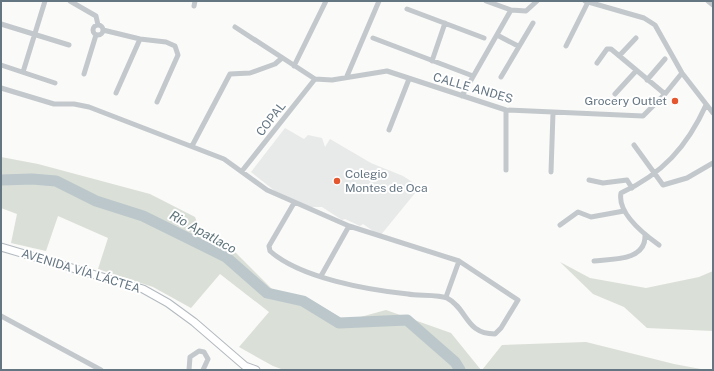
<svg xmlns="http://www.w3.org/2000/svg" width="714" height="371" viewBox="0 0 714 371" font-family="'Public Sans',sans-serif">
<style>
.built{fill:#e8e9e9}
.green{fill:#dadfd7}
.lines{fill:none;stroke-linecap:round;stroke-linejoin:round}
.river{stroke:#bbc7cb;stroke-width:11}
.secondary-casing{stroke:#b3babf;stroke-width:9}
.street{stroke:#c3c8cc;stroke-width:5}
.secondary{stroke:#fff;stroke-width:7}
.poi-dot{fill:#e4572e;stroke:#fff;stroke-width:1.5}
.labels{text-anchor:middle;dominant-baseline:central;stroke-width:4;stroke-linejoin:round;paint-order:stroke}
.street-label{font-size:12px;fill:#657683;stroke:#fff}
.poi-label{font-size:12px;fill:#657683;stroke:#fff;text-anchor:end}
.water-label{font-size:13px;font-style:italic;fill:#60757c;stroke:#fff}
</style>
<rect width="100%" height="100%" fill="#fafaf8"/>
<path class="built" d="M285,128l19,11 4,-4 14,3 3,9 5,-8 41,24 32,13 17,11 -40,49 -17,-12 -3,2 -15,-7 -3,1 -20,-13h-12l-35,-16 -24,-19z"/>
<path class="green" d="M1,157l37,7 112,30 45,23 9,24 31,11 39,39 39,10 33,20 40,-11 65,23 30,37h-197l-11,-4 -34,-19 30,-35 -49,-38 -29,34 -38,-21 -55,-18 10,-31 -50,-22 -12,35 -35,-8 6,-29 -16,-6z
M560,262l30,16 56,10 53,-11 14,-6v60l-66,-3 -23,-21 -31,-13z
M586,342l88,22 32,6h-224l20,-25z"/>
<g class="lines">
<path class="river" d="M1,180l31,-1 24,2 40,20 47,15 83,41 41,36 36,8 36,22 68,-3 48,42 5,8"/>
<defs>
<path id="secondary" d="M1,247l142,42 25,14 26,19 51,44 11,4"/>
</defs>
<use href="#secondary" class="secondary-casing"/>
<path class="street" d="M70,1l26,15 2,9
M486,1l25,9 15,1 11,-10
M585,1l59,17 11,7 27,48 31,40
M708,1l5,4
M194,6l1,-5
M407,9l77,29
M1,24l68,21
M93 30a5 5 0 1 1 10 0a5 5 0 1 1-10 0Z
M235,27l80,52
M103,30l37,9 26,3 9,4 3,9 -21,47
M497,35l21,11
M373,38l100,38
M566,46l22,-44
M619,56l17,-18
M432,61l13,-38
M597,63l10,-14h4l54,45
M1,65l54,18
M294,66l32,-65
M23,72l22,-71
M84,74l12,-39
M347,76l32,-75
M501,77l32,-54
M315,79l17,1 55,-9 119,39 137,6 22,-22 17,-21
M647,80l18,-21
M1,88l53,16h20l15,3 135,52 43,31 82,36 110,35 59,39 -17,28 -6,6c-30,0 -27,-25 -48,-36 -8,-4 -30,-2 -39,-4 -40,-4 -108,-16 -138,-43l-1,-5 25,-43
M116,93l24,-54
M615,94l21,-23
M462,96l49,-86
M506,110v60
M389,130l20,-51
M634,145l29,40 24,-7 26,-15
M192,146l38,-72 20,-1 25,-9 7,-6
M242,171l73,-92
M551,172l2,-59
M589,180l14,3 24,-3 5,8
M560,225l18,-13 13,5 33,-6
M659,245c-14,-10 -42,-32 -38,-52 41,-19 66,-46 85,-88
M594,261c19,-2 52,0 51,-26
M321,276l28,-50
M446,297l13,-36
M1,316l100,54
M189,370l1,-13 9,-6 5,1 4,7 -5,11"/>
<use href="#secondary" class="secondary"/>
</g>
<g class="poi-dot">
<circle cx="675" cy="101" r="4"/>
<circle cx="337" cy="181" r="4"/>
</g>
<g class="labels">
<g class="street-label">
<text transform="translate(473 88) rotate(16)">CALLE ANDES</text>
<text transform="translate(271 119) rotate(-52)">COPAL</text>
<text transform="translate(81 271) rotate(17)">AVENIDA VÍA LÁCTEA</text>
</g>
<g class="poi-label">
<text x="667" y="101">Grocery Outlet</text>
<text x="345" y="174" text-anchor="start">Colegio<tspan x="345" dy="14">Montes de Oca</tspan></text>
</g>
<g class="water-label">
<text transform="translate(203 232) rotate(29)">Rio Apatlaco</text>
</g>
</g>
<rect width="714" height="371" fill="none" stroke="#657683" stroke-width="4"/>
</svg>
